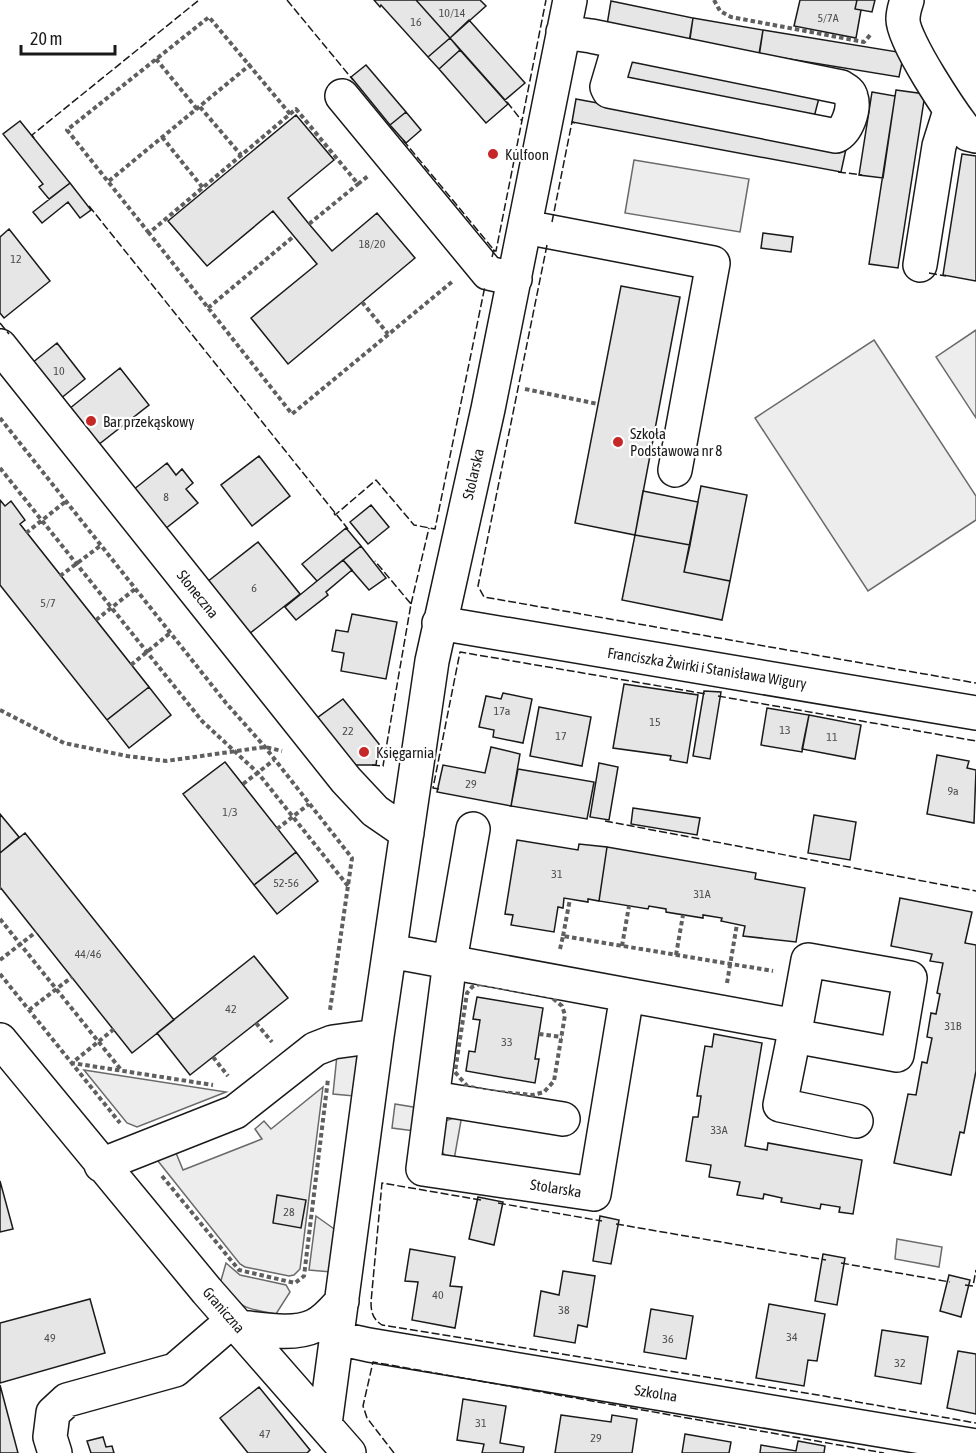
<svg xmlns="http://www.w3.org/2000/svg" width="976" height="1453" viewBox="0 0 976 1453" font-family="'Asap Condensed',sans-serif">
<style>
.green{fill:#ededed;stroke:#6a6a6a;stroke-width:1.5}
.building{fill:#e6e6e6;stroke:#1a1a1a;stroke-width:1.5}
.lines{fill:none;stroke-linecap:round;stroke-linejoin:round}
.minor-casing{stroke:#1a1a1a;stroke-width:36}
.path{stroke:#5f5f5f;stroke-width:4;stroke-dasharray:4.5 3;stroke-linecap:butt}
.minor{stroke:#fff;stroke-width:33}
.fence{stroke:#1a1a1a;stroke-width:1.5;stroke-dasharray:8 3;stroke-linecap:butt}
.poi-dot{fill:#c62828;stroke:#fff;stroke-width:2}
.labels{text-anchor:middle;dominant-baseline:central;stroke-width:4.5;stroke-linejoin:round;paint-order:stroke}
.number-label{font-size:12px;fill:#4d4d4d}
.poi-label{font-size:15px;fill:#1a1a1a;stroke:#fff;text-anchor:start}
.street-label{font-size:15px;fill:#1a1a1a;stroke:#fff}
</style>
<rect width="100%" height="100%" fill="#fff"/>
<path class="green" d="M634,160l115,19 -9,53 -115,-19z
M976,330v88l-40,-61z
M874,340l102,156v24l-108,71 -113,-173z
M358,1054l-4,42 -21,-2 4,-39z
M84,1070l142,22 -89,35 -10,-4z
M323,1087l-23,182 -6,6 -5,1 -44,-9 -5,-3 -86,-108 20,-8 9,22 79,-31 -7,-10 9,-8 7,8z
M395,1104l24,4 3,24 -30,-4z
M462,1115l-8,45 -7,-3 -7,-7 5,-29z
M316,1216l21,15 -6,41 -22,-2z
M897,1239l45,8 -3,20 -44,-8z
M226,1263l14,12 46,10 4,7 -14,22c-32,-5 -34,-6 -56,-30z"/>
<path class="building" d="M374,0h42l34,38 -22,19 -47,-52 -1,2z
M416,0h64l6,6 -36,32z
M800,0h57l-2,9 6,1 -5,28 -62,-12z
M857,0h18l-3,12 -17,-3z
M611,1l82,17 -4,24 -82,-17z
M693,18l70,12 -4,27 -70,-11z
M469,20l56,63 -20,17 -55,-62z
M763,30l141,23 -5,24 -140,-23z
M450,38l10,12 -21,19 -11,-12z
M460,50l48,54 -22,19 -47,-54z
M624,54l195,44 -6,23 -194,-44z
M366,65l40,47 -16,13 -39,-48z
M896,90l29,4 -27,174 -29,-4z
M872,92l23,4 -12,82 -24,-3z
M576,99l270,50 -5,23 -269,-50z
M406,112l15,18 -15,13 -16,-18z
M296,115l38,45 -46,38 21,26 23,27 45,-38 38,45 -127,106 -37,-46 66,-54 -44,-53 -66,55 -39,-45z
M20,121l50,62 -21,16 -10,-12 4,-3 -40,-50z
M962,154l14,2v125l-33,-6z
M70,183l21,27 -11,8 -12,-16 -26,21 -9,-11z
M9,229l41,52 -46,37 -4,-5v-76z
M763,233l30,4 -2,15 -30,-4z
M621,286l59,11 -45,238 -60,-12z
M57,343l28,36 -25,20 -28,-36z
M120,368l29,37 -51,40 -29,-36z
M259,456l31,40 -38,30 -31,-41z
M167,463l9,12 6,-6 11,14 -7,6 12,14 -33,26 -32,-39z
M701,486l46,9 -17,86 -46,-9z
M643,491l55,11 -8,43 -55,-10z
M0,500l5,6 6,-5 14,19 -5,4 129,163 -42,33 -107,-135z
M371,505l18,22 -21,17 -18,-22z
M346,528l15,18 -44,35 -15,-17z
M635,535l55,10 -6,27 46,9 -8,39 -100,-20z
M258,542l42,52 -51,40 -42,-52z
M361,546l25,32 -17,12 -26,-30z
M343,560l9,10 -26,22 2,3 -32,25 -11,-13z
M352,614l45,8 -11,57 -45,-8 3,-18 -12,-2 4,-21 12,2z
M624,684l74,11 -11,68 -17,-3 1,-4 -58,-8z
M149,687l22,28 -42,33 -22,-28z
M704,691l17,1 -11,67 -17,-3z
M503,693l29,6 -9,44 -30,-6 1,-7 -15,-3 7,-31 15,3z
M343,699l36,45 -3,21h-22l-37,-47z
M539,707l52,10 -9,49 -52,-10z
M767,708l42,7 -7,37 -41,-7z
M809,715l52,10 -6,34 -53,-10z
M491,747l29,7 -9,52 -74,-14 6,-27 42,8z
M937,755l32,6 -2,7 9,2 -2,53 -47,-9z
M225,762l71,90 -42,33 -71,-91z
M599,763l19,4 -9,53 -19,-3z
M518,769l76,13 -7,37 -76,-13z
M633,808l67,10 -3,17 -66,-11z
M0,814l19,23 -19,16z
M814,815l42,7 -6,38 -42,-7z
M25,833l149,187 -42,33 -132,-166v-34z
M517,840l61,10 1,-6 28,3 -8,54 -11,-2v3l-24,-4 -1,10 -5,-1 -4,25 -43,-7 2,-10 -8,-1z
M607,847l149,26 -1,6 50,9 -9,54 -53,-6 2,-10 -24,-5 1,-3 -19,-3v3l-37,-6v-3l-17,-3 -1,3 -49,-8z
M296,852l22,29 -41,33 -23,-29z
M900,898l72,14 -7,31 11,2v126l-12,62 -4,-1 -9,43 -57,-12 14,-69 8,1 6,-33 5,1 5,-25 -5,-1 4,-24 5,1 4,-20 -3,-1 6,-30 -13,-2 2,-7 -41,-8z
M254,956l34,42 -98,77 -33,-42z
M477,997l66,11 -8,51h4l-4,24 -69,-12 3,-20 6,1 5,-32 -7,-1z
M714,1034l48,9 -17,103 22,4 1,-7 94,17 -9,54 -14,-2 1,-5 -19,-3 -1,5 -39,-7 1,-4 -18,-4 -1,5 -26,-4 3,-13 -31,-5 2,-12 -25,-4 7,-44h5l3,-21h-4l8,-50 7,1z
M0,1181l13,48 -13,3z
M277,1195l29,5 -5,28 -28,-5z
M478,1197l25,5 -9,43 -25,-6z
M600,1216l19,4 -8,44 -18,-3z
M410,1249l45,8 -5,29 12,1 -7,41 -43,-8 6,-38 -13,-1z
M823,1254l22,4 -8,47 -22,-4z
M563,1271l32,5 -8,51 -9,-2 -3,18 -41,-7 7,-45 18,4z
M949,1275l21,5 -9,37 -21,-6z
M90,1299l15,54 -105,30v-60z
M769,1304l56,10 -8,47 -9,-1 -4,26 -48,-8z
M651,1309l42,7 -7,43 -42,-7z
M882,1330l46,7 -7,47 -46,-8z
M958,1351l18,3v60l-29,-6z
M0,1385l18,68h-18z
M259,1387l51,63 -3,3h-59l-28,-35z
M463,1399l43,7 -6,37 24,4 -1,6h-41l2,-9 -27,-4z
M561,1415l50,7 1,-7 25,4 -5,34h-77z
M685,1434l46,8 -2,11h-47z
M103,1437l3,10 6,-1 2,7h-23l-4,-12z
M798,1441l27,5 -1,7h-64l1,-8 35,6z"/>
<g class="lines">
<defs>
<path id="minor" d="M907,0c-2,6 -4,13 -4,19 -1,21 50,96 65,115l8,2
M563,32l28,4 250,51c5,3 9,5 10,10 4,12 -4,34 -15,39l-227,-45 -2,-4 13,-44
M342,96l146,177 27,6
M525,227l188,36 -38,207
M920,265l19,-119 11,-35
M0,346l346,434 29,31 32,22
M439,623l537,90
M390,951l237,44 -33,199 -171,-25 27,-208 23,-132
M627,995l169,31 -16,79 76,16
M794,1036l103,19 13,-77 -102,-18 -12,66
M0,1040l207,251 142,162
M433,1098l130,21
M101,1165l134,-53 80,-63 18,-7 44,-6
M238,1327c23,2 55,9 76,-1 12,-6 20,-16 28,-25
M337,1338l32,7 607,101
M325,1424l52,-388 55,-375 56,-252 82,-409
M55,1453l-5,-16 3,-24 14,-13 108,-30 57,-49"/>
</defs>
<use href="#minor" class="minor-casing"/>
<path class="path" d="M714,0l6,11 11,6 133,25 8,-9
M156,59l41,50
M200,107l41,48
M290,114l6,-5 62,75 10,-8
M162,137l41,51
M109,181l142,-117
M309,224l49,-40
M149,233l-82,-103 142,-113 81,97 -141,119 143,181 161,-133
M362,302l26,32
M208,308l86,-72
M525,389l73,15
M0,418l226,285 39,44 87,111 -22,152
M0,468l202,253 56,52 90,113
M26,533l39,-31
M60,576l40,-30
M96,620l39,-31
M131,665l39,-32
M0,710l64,33 63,13 39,5 99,-14 17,4
M243,784l31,-24
M277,829l32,-25
M0,888h1
M0,919l122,152
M563,936l7,-37
M622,946l7,-40
M560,949l3,-13 210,35
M676,955l7,-40
M0,960l36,-28
M0,974l120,149
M727,983l10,-59
M480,984l70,12 12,10 3,9 -11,66 -10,11 -11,3 -46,-4 -20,-5 -12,-14 12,-79 5,-6z
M29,1010l43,-33
M256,1023l16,19
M114,1029l-42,34 141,22
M539,1034l23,3
M213,1057l15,19
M162,1176l77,94 56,13 9,-7 24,-197"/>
<use href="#minor" class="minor"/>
<path class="fence" d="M287,0l66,80
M507,102l15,19
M34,138l-2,-3 167,-135
M403,140l91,110 -2,7
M838,172l24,3
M89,206l259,323
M552,222l20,-100 3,1
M547,245l-69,341 6,11 492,86
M493,250l3,1 50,-251
M929,273l17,3
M0,323l9,11
M334,513l1,2 41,-35 38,45 21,4 50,-243
M411,604l18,-76
M718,696l258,45
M372,765l11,1 28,-162 -36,-43
M439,789l-6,-1 27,-136 246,42
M605,821l371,70
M481,1200l-99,-17 -11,119c0,11 2,17 11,23l442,71 152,27
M498,1203l104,18
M616,1224l210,36
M841,1263l109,19
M965,1285l8,1 3,-16
M394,1453l-27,-35 -4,-12 10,-44 511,91"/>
</g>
<g class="poi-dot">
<circle cx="493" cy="154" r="6"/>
<circle cx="91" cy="421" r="6"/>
<circle cx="618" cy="442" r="6"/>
<circle cx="364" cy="752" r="6"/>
</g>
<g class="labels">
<g class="number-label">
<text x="452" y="13">10/14</text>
<text x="828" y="18">5/7A</text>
<text x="416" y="22">16</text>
<text x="372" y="244">18/20</text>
<text x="16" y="259">12</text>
<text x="59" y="371">10</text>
<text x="166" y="497">8</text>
<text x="254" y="588">6</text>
<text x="48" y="603">5/7</text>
<text x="502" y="711">17a</text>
<text x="655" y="722">15</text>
<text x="785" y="730">13</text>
<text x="348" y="731">22</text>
<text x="561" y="736">17</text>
<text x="832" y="737">11</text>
<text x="471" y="784">29</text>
<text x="953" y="791">9a</text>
<text x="230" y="812">1/3</text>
<text x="557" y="874">31</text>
<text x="286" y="883">52-56</text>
<text x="702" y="894">31A</text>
<text x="88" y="954">44/46</text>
<text x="231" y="1009">42</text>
<text x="953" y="1026">31B</text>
<text x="507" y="1042">33</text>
<text x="719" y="1130">33A</text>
<text x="289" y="1212">28</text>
<text x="438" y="1295">40</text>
<text x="564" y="1310">38</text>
<text x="792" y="1337">34</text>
<text x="50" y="1338">49</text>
<text x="668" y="1339">36</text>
<text x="900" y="1363">32</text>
<text x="481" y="1423">31</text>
<text x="265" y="1434">47</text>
<text x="596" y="1438">29</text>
</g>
<g class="poi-label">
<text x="505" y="154">Kulfoon</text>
<text x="103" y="421">Bar przekąskowy</text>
<text x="630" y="433">Szkoła<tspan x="630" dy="17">Podstawowa nr 8</tspan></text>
<text x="376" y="752">Księgarnia</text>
</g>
<g class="street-label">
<text transform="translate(473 474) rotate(-77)">Stolarska</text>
<text transform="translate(198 594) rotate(51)">Słoneczna</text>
<text transform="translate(707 668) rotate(9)">Franciszka Żwirki i Stanisława Wigury</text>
<text transform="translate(556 1188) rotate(9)">Stolarska</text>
<text transform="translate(224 1310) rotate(49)">Graniczna</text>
<text transform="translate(656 1393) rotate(9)">Szkolna</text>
</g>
</g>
<path d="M21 45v9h94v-9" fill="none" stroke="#1a1a1a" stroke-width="3"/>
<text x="30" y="45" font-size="18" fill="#1a1a1a" stroke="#ffffff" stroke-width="4.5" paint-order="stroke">20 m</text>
</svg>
